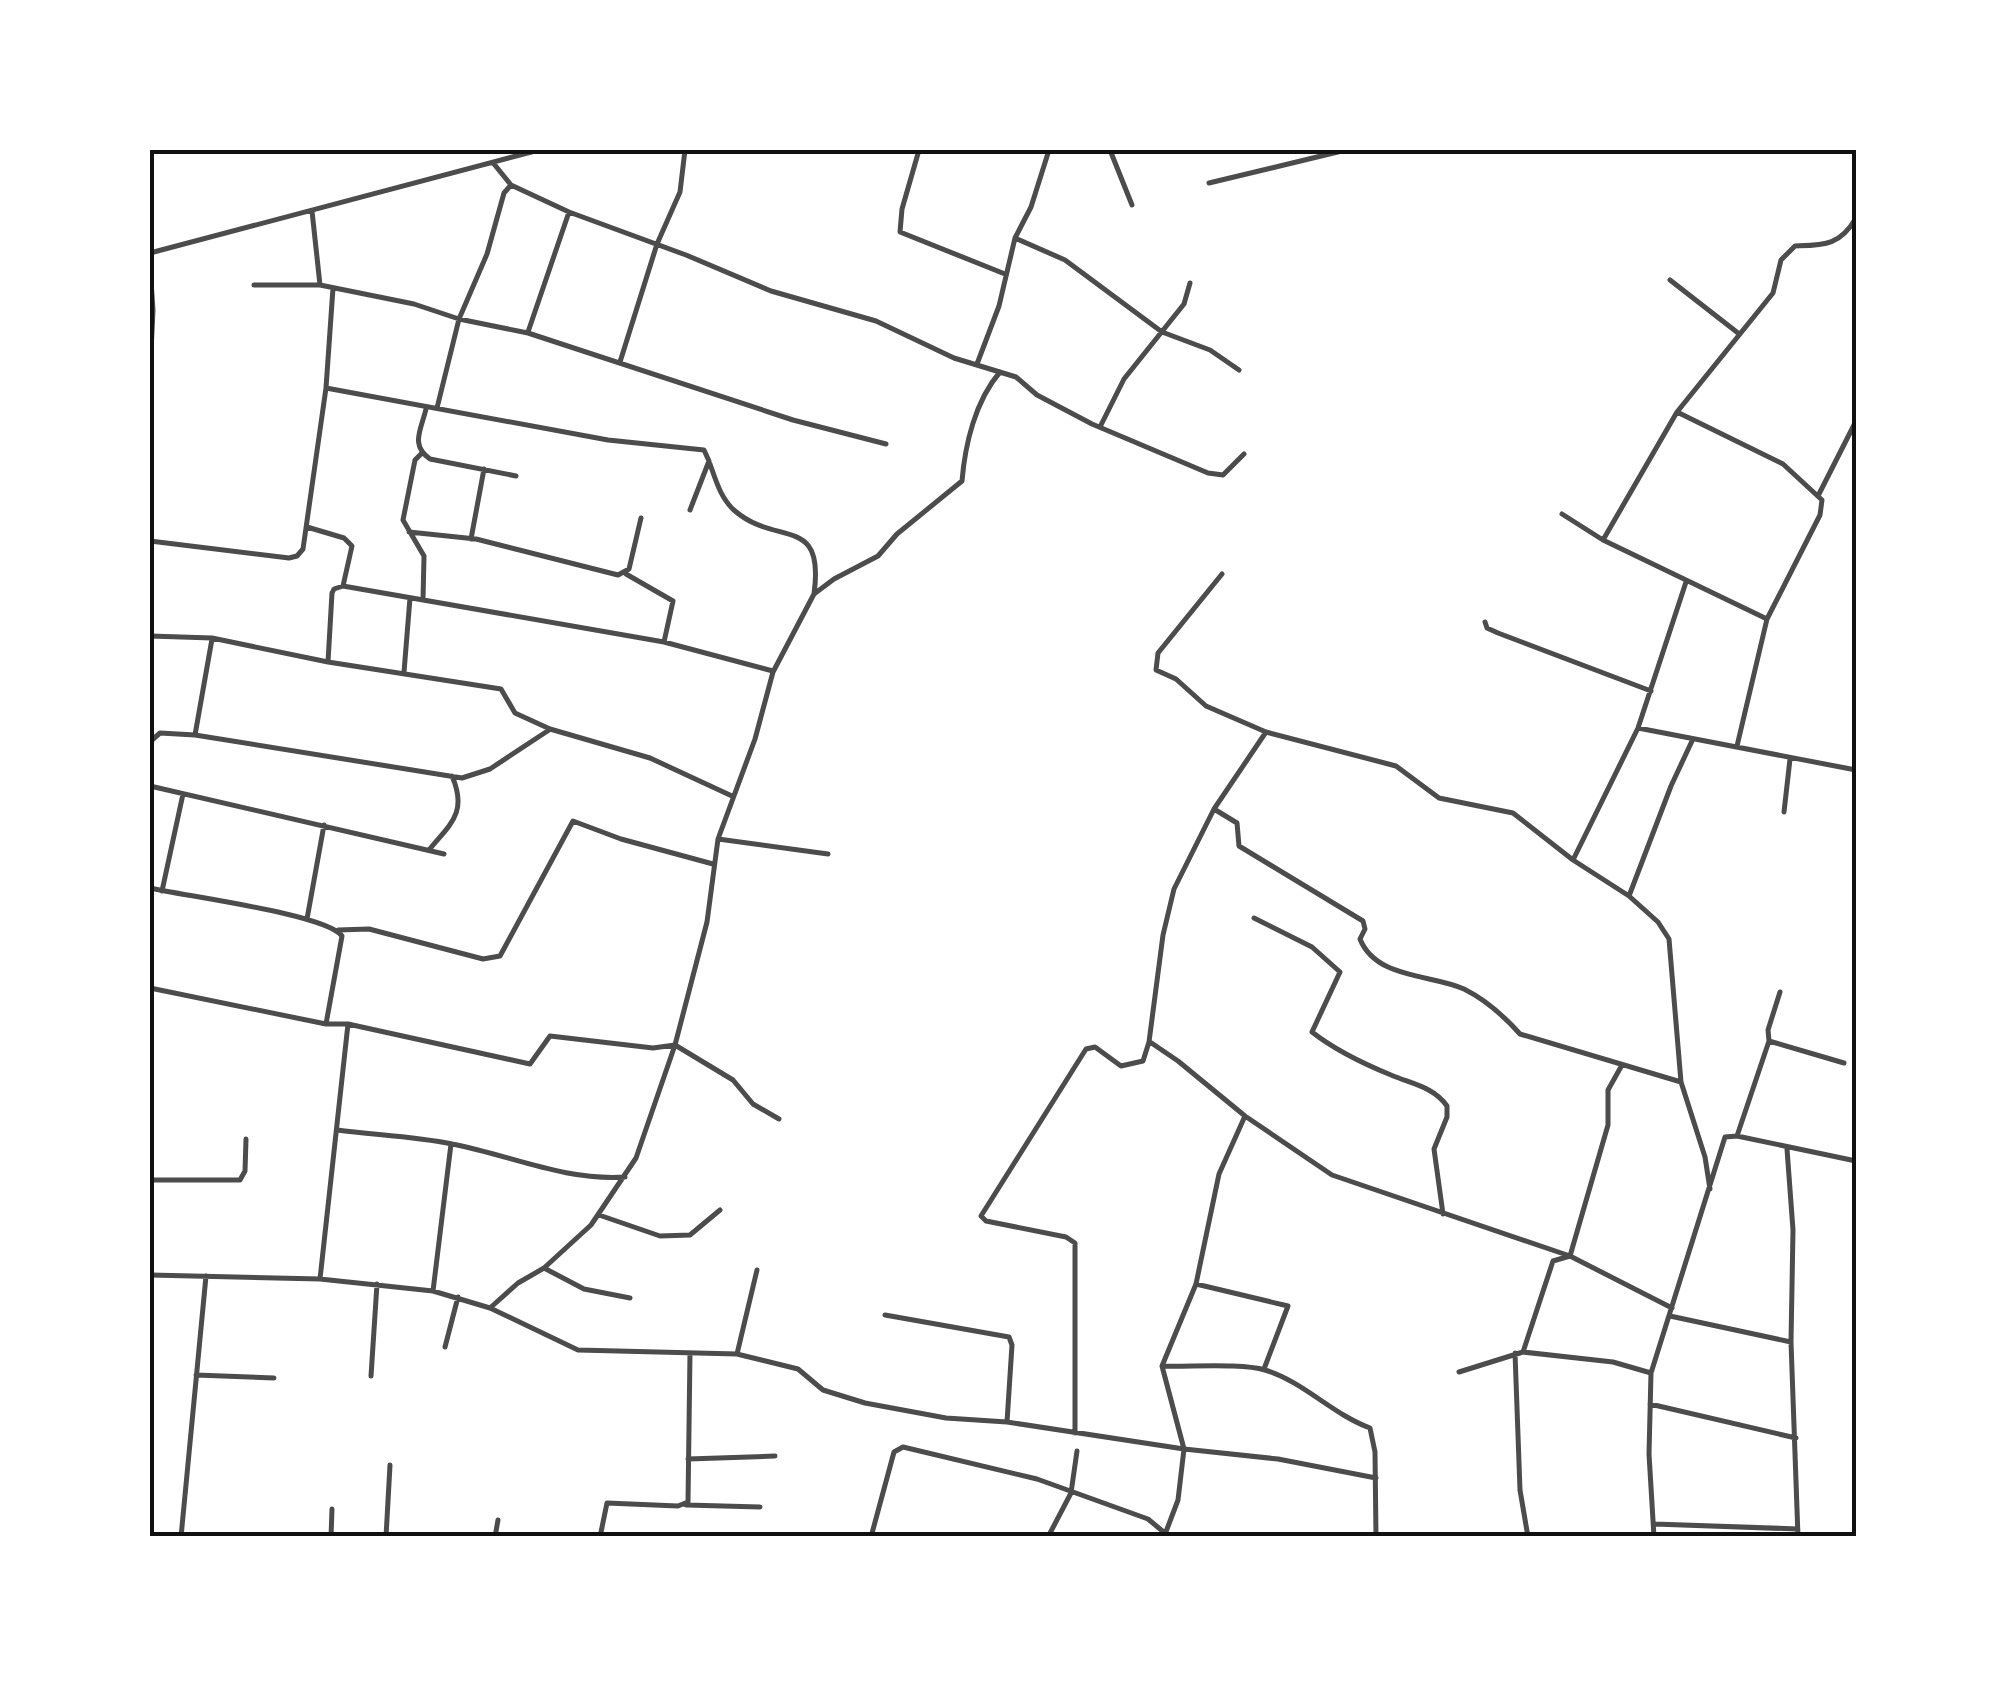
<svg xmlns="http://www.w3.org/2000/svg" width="2006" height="1687" viewBox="0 0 2006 1687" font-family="'Work Sans',sans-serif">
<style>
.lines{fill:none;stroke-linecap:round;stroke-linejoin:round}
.minor{stroke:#4c4c4c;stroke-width:5}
.neatline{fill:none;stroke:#111;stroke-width:4}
</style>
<rect width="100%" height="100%" fill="#fff"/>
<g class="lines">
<path class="minor" d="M919,150l-17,59 -2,23 105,42
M1110,150l22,55
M494,164l17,21 58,27 117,43 85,36 105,30 78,37 62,19 21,18 55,29 116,49 15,2 21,-21
M1209,183l137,-33
M312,211l8,74
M1015,238l50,22 97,72 48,18 29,20
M150,253l389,-103
M150,267l3,43 -3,63
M1670,280l68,53
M254,285h66l94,19 45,15 69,14 265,87 93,24
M528,332l41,-120
M620,362l37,-118 23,-52 5,-42
M977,364l22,-58 16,-68 16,-31 18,-57
M326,388l282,52 96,10 5,11 -19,49
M437,408l22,-89 28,-65 17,-61 7,-8
M426,409c-5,21 -16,36 4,50l86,17
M1677,412l106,52 39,36 -2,15 -53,104 -30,127
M1100,427l24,-48 60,-75 6,-21
M422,453l-7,7 -12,60 21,36 -1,44
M710,464c6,17 11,35 25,47 42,36 90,3 79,83
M1819,494l37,-73
M1562,514l41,26 164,79
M307,527l37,11 8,8 -9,40
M409,532l67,7 142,36 11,-6 12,-51
M471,539l13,-70
M1603,540l74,-128 96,-119 8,-33 14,-14c28,-1 45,0 61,-28
M150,541l139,17 8,-2 6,-7 23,-161 7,-100
M626,574l47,27 -9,41
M1222,574l-64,79 -2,17 20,9 30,27 60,26 130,34 43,32 74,15 60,47 56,36 29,26 11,17 12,143 24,75 5,32
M1485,622l2,6 11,5 153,58
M150,636l62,2 116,24 173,27 14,24 35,16 100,29 82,38
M328,662l4,-69 2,-4 9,-3 321,56 109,29
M404,672l6,-74
M1638,728l218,42
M195,735l17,-96
M150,750l2,-10 8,-7 35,2 267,43 28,-9 59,-39
M150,786l294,68
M1214,809l23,14 2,23 124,75 2,8 -5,10c16,40 71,35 104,50 22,11 40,27 56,45l161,48
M1784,812l6,-53
M718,839l110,15
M429,850c21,-26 39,-37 23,-74
M1573,860l65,-132 48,-146
M150,888c34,8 176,26 192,48l-16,88
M162,891l21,-97
M1629,896l42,-110 21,-45
M1254,918l58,29 28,25 -28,60c23,18 52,32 79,43 21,9 43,12 56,31v11l-13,32 9,65
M307,919l17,-94
M338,930l31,-1 114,30 17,-3 73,-135 48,18 92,25
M150,988l176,36h22l182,40 20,-28 103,12 22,-3 58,35 20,24 26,15
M1769,1041l75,22
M1150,1042l28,19 67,55 87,59 238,81 102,52
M337,1130c38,5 78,6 115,14 58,11 112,37 173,33
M1737,1136l32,-95 -1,-11 12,-38
M1787,1149l6,81 -2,112 7,195
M150,1180h90l5,-9 1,-32
M599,1215l61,21 30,-1 30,-25
M544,1268l40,21 46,9
M150,1275l170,4 113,12 57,17 88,42 159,4 61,15 25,21 42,13 81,15 61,4 177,27 94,10 98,19
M320,1279l28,-255
M1196,1284l92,22 -24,63
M433,1291l18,-147
M490,1308l28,-25 26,-15 47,-43 45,-67 39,-113 32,-123 11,-83 37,-100 18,-67 41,-78 20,-15 44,-23 19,-22 65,-53c3,-36 13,-80 38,-109
M885,1315l124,22 3,8 -5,77
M1670,1316l121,26
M445,1347l13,-50
M1523,1352l30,-91 17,-5 38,-131v-35l14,-25
M1515,1353l5,137 8,47
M737,1354l20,-84
M1162,1366c27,1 80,-3 103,4 39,12 67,44 105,58l5,24 1,85
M1459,1372l64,-20 90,10 38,11
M196,1375l78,3
M371,1376l6,-92
M1650,1404l146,34
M1075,1433v-190l-9,-6 -80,-16 -5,-5 105,-167 9,-2 26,19 22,-5 6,-19 14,-107 11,-46 40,-80 52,-77
M688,1459l87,-3
M686,1505l74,2
M1654,1524l144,5
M181,1537l25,-261
M331,1537l1,-28
M386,1537l4,-72
M495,1537l3,-17
M600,1537l7,-34 71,3 10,-4 2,-149
M871,1537l23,-85 9,-5 134,32 111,40 18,15
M1048,1537l23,-44 6,-42
M1164,1537l14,-37 6,-51 -22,-83 34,-82 23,-110 26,-58
M1654,1537l-5,-83 2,-81 74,-236 12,-1 119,25"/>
</g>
<rect width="2006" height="1687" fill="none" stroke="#ffffff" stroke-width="305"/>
<rect x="152" y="152" width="1702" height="1382" class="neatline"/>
</svg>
